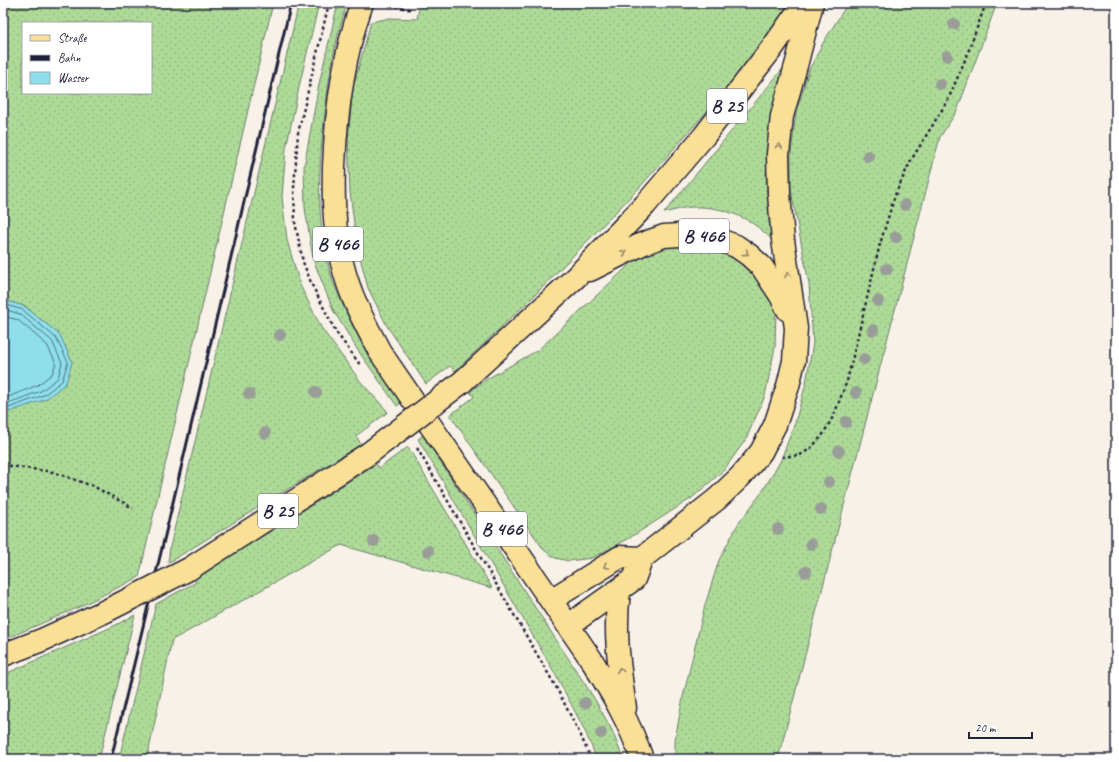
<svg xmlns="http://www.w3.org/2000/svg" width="1119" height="762" viewBox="0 0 1119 762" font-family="Caveat,sans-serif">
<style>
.grass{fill:url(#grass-dots);stroke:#687e6a;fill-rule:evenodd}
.water{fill:#8edfea;stroke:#6393a4}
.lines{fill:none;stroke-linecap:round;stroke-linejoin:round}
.shore{stroke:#4d6e81;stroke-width:1}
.primary-casing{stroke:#22223b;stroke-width:25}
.path{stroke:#22223b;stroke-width:2.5;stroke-dasharray:3 3;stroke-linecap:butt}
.primary{stroke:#fadf96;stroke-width:22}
.rail{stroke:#22223b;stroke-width:3}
.primary-bridge-casing{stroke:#22223b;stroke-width:25;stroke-linecap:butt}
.primary-bridge{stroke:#fadf96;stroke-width:22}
.tree{fill:#999d98}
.oneway{stroke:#8e8068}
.labels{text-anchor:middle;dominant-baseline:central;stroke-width:3.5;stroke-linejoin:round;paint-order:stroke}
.shield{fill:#fff;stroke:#646476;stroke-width:1}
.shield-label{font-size:19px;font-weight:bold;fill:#22223b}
</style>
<defs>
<pattern id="grass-dots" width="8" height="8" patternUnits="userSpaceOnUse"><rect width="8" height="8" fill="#aeda98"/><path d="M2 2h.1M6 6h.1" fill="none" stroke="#95bb84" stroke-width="1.8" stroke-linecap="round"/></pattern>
</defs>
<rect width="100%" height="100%" fill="#f8f1e8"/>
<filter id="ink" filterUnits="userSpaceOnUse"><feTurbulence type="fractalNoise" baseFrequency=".025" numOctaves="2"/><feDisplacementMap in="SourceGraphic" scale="8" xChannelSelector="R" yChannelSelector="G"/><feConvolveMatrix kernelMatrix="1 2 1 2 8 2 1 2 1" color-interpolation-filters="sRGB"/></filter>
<g filter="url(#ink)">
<path class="grass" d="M3,3h270l-134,574 -62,31 -74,32v-226l43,-15 20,-16 6,-21 -12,-27 -35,-29 -22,-6zM23,23h128v70h-128z
M299,3h20l-18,75 -15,70 -4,49 5,43 13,45 22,44 39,53 27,30 -32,24 5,8 -193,119 2,-16z
M338,3h9c-12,38 -18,71 -22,110 -7,55 -10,114 8,168 16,44 43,83 68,122l-4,3 -40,-57 -24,-39 -20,-51 -8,-51 -1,-41 15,-83z
M420,3h376l-20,30 -137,155 -108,111 -76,72 -5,-5 -24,18 -39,-58 -19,-38 -11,-42 -7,-54 -2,-53 5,-51 18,-66 19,-4 27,1z
M848,3h149l-40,108 -17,26 -162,622h-103v-19l8,-43 22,-92 14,-45 19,-36 24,-32 18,-30 15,-39 11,-40 7,-40 -4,-59 -18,-94v-36l5,-41 13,-43 14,-27z
M785,66l-17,79 -2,30 3,47 5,20c-20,-23 -50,-36 -80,-35 -10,0 -21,4 -30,6z
M731,235l45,72 -1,40 -10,49 -19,43 -22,31 -32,28 -64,41 -36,19 -23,3 -14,-3 -11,-8 -94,-135 24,-18 -4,-5 15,-12 53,-30 87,-81 28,-25z
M423,435l171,263 18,32 11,29h-26l-13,-30 -27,-52 -139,-238z
M408,447l84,141 -151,-43 -149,84 -20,11 -25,119h-28l37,-155 40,-22 -2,-5 85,-51 97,-62 3,4z
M135,615l-36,144h-96v-84l111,-49z"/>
<path class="water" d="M3,300l21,6 36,29 12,27 -6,21 -20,16 -43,15z"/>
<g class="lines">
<path class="shore" d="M3,304l20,6 33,28 12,24 -6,19 -18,14 -41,15
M3,309l17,5 32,27 10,22 -4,15 -17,13 -38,14
M3,316l15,4 29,25 9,18 -4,11 -14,11 -35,14"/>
<defs>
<path id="primary" d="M362,3c-19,53 -26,108 -28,164 -1,32 0,65 8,96 8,33 22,59 38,89l211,307c20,32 39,64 51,100
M590,270l52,-26 22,-8 31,-2 21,5 20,7 13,9 13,12 19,29 7,14
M462,382l114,-105 69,-72 59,-69 69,-89 31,-44
M189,569l179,-115
M619,591c-5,42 0,75 6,117
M551,600l69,-43 22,1
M569,625l65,-46 8,-21 75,-59 24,-23 20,-24 14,-27 13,-39 6,-25 2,-33 -13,-88 -4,-46 -1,-40 4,-38 15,-54 15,-59
M3,655l39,-15 64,-29"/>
</defs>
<use href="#primary" class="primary-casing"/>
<path class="path" d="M329,3l-31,130 -4,55 1,34 8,40 9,23 24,47 25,34
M384,3l28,7
M417,448l139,239 25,49 10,23
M782,457l18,-2 10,-6 12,-13 12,-21 13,-34 33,-137 15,-49 15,-33 38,-62 19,-45 19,-52
M3,465l50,7 40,14 40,22"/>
<use href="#primary" class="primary"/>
<path class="rail" d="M111,759l58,-240 122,-516"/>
<defs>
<path id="primary-bridge" d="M368,454l94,-72
M106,611l83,-42"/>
</defs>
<use href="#primary-bridge" class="primary-bridge-casing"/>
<use href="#primary-bridge" class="primary-bridge"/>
</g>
<g class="tree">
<circle cx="954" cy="24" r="6"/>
<circle cx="947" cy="56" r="6"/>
<circle cx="940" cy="84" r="6"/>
<circle cx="868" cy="156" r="6"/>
<circle cx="905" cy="205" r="6"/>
<circle cx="896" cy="237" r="6"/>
<circle cx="887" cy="269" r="6"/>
<circle cx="878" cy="301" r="6"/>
<circle cx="873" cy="330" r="6"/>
<circle cx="280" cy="335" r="6"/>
<circle cx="864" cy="359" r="6"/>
<circle cx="316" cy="392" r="6"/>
<circle cx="856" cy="393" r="6"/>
<circle cx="249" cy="394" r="6"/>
<circle cx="846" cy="422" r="6"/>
<circle cx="265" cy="433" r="6"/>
<circle cx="839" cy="451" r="6"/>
<circle cx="829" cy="482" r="6"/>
<circle cx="821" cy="509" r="6"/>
<circle cx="778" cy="529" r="6"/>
<circle cx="374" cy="541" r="6"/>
<circle cx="811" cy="544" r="6"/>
<circle cx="428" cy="551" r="6"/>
<circle cx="806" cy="572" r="6"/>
<circle cx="585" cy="703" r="6"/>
<circle cx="601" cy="733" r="6"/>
</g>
<defs><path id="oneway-chevron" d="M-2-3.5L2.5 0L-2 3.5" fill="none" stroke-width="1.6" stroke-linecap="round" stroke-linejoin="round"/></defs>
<g class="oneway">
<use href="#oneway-chevron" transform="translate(779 146) rotate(-84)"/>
<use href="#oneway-chevron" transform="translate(624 253) rotate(-27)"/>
<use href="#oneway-chevron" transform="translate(746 253) rotate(36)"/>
<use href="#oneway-chevron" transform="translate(788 275) rotate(-98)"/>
<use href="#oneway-chevron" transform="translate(606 566) rotate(149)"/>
<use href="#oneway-chevron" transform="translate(620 670) rotate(-98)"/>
</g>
</g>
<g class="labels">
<g class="shield">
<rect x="707" y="89" width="40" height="34" rx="3"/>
<rect x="679" y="219" width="50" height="34" rx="3"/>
<rect x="313" y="227" width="50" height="34" rx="3"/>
<rect x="258" y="494" width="40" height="34" rx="3"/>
<rect x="477" y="512" width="50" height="34" rx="3"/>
</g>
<g class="shield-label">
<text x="727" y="106">B 25</text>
<text x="704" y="236">B 466</text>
<text x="338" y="244">B 466</text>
<text x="278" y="511">B 25</text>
<text x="502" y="529">B 466</text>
</g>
</g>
<rect width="1119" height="762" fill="none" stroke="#fff" stroke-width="16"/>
<rect x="8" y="8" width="1103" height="746" fill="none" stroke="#22223b" stroke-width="1.5" filter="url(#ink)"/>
<rect x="22" y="22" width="130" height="72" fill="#ffffff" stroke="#a7a7b1"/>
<rect x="30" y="35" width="20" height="6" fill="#fadf96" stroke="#a7a7b1"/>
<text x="58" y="42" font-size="12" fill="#22223b">Straße</text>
<rect x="30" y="55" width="20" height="6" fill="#22223b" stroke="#a7a7b1"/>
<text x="58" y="62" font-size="12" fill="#22223b">Bahn</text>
<rect x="30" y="72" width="20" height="12" fill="#8edfea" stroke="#a7a7b1"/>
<text x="58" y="82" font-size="12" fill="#22223b">Wasser</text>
<path d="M969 732v6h63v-6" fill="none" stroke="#22223b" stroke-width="2"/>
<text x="975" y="732" font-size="12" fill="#22223b" stroke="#ffffff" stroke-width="3" paint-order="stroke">20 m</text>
</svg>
